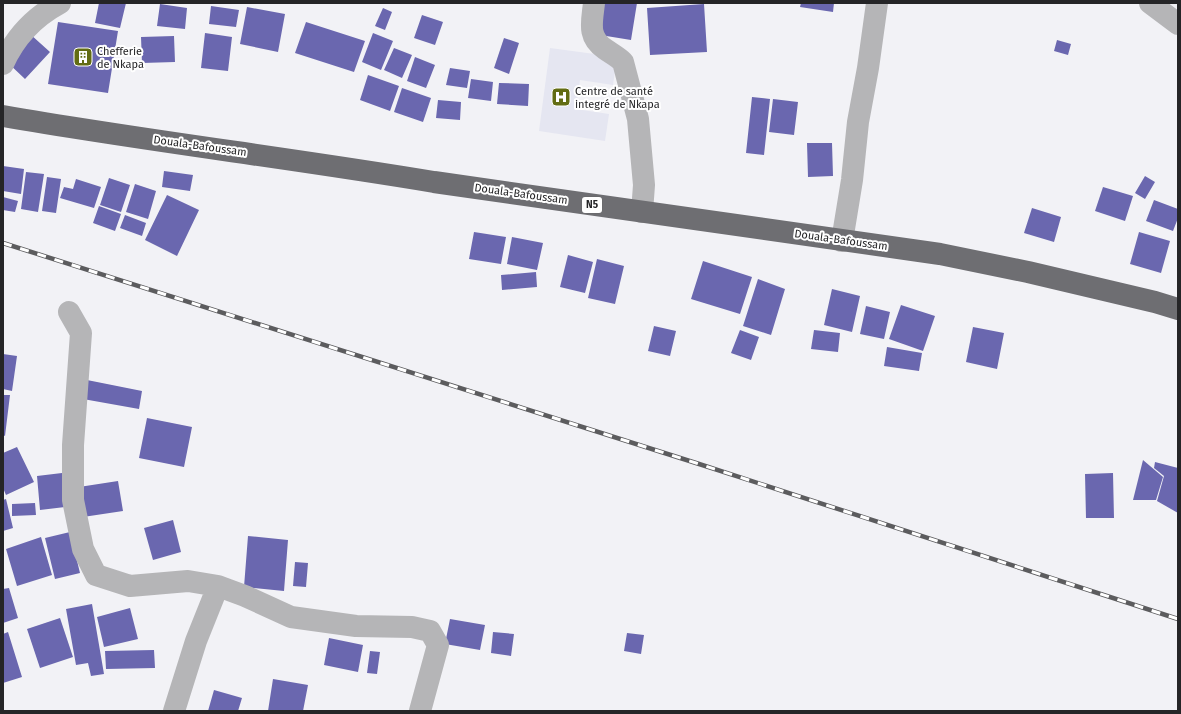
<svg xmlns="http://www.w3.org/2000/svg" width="1181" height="714" viewBox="0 0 1181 714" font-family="'Fira Sans',sans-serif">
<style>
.built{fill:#e5e6f1}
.building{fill:#6a67af}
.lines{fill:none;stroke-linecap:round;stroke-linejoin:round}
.minor{stroke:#b5b5b7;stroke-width:22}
.highway{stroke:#6e6e72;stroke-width:22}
.rail-casing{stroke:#5c5c5e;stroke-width:4.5}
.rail{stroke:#fff;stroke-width:3;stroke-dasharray:9;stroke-linecap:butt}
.labels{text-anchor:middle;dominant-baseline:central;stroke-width:4;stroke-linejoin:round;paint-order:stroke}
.shield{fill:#fff;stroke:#666668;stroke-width:1}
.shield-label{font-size:10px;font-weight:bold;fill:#252527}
.poi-label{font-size:11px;fill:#252527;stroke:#fff;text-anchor:start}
.street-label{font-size:11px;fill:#252527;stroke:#fff}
</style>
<rect width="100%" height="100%" fill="#f2f2f6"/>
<path class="built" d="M550,48l67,9 -4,28 -33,-5 -4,29 33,5 -4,27 -66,-10z"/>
<path class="building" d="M99,3h27l-6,25 -25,-5z
M599,3h38l-6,37 -37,-6z
M801,3h33l-1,9 -33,-5z
M160,4l27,4 -2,21 -28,-3z
M704,4l3,48 -57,3 -3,-47z
M211,6l28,4 -3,17 -27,-3z
M247,7l38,7 -7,38 -38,-8z
M383,8l9,4 -7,18 -10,-4z
M422,15l21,7 -8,23 -21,-7z
M58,22l60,9 -10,62 -60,-9z
M306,22l59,19 -11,31 -59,-19z
M205,33l27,4 -4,34 -27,-3z
M373,33l20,8 -12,29 -19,-8z
M30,34l20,18 -25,27 -19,-18z
M174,36l1,26 -33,1 -1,-26z
M504,38l15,5 -10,31 -15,-6z
M1057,40l14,4 -3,11 -14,-4z
M394,48l18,7 -10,23 -18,-8z
M415,57l20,8 -9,23 -19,-7z
M450,68l20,3 -3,17 -21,-3z
M368,75l31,11 -9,25 -30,-11z
M471,79l22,3 -2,19 -23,-3z
M499,83l30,1 -1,22 -31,-2z
M402,88l29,10 -8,24 -29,-10z
M752,97l18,2 -6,56 -18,-2z
M773,99l25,3 -4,33 -25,-3z
M438,100l23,2 -1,18 -24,-2z
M807,143h25l1,33 -25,1z
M3,166l21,3 -3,25 -18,-3z
M164,171l29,4 -3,16 -28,-4z
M26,172l18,2 -6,38 -17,-3z
M1145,176l10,6 -10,17 -10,-6z
M47,177l14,2 -5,34 -14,-2z
M109,178l21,7 -9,27 -21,-7z
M76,179l25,8 -7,21 -34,-10 4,-11 9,2z
M135,184l21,7 -8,28 -22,-7z
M1103,187l30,9 -8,25 -30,-10z
M167,195l32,15 -22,46 -32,-16z
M3,197l15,4 -3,11 -12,-2z
M1154,200l24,9v9l-5,13 -27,-10z
M99,206l22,8 -6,17 -22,-8z
M1032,208l29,9 -7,25 -30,-9z
M125,215l21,8 -4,13 -22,-8z
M474,232l32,5 -5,27 -32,-5z
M1139,232l31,9 -9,32 -31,-9z
M512,237l31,6 -6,27 -30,-6z
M568,255l25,7 -8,31 -25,-6z
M597,259l27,7 -9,38 -27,-6z
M703,261l49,16 -12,37 -49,-15z
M536,272l1,15 -35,3 -1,-15z
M758,279l27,10 -14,46 -28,-9z
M832,289l28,7 -8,36 -28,-7z
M901,305l34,11 -12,35 -34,-12z
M866,306l24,6 -6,27 -24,-5z
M654,326l22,5 -6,25 -22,-5z
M973,327l31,6 -7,36 -31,-7z
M740,330l19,7 -8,23 -20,-7z
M814,330l26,3 -2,19 -27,-3z
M887,347l35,6 -3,18 -35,-5z
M3,354l14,2 -5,35 -9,-2z
M87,380l55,11 -3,18 -56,-10z
M3,395h7l-5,41 -2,-1z
M147,418l45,9 -8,40 -45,-9z
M17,447l17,35 -28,13 -3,-7v-35z
M1143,460l20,17 -7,23h-23z
M1155,462l23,6v45l-21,-12 7,-25 -10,-8z
M62,473l3,34 -25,3 -3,-34z
M1113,473l1,45h-28l-1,-44z
M118,481l5,30 -40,6 -4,-30z
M6,499l7,29 -10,3v-31z
M35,503l1,12 -24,1v-12z
M173,520l8,32 -28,8 -9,-32z
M70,532l10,41 -25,6 -10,-41z
M248,536l40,4 -4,51 -40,-4z
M41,537l11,38 -35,11 -11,-37z
M295,562l13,1 -2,24 -13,-1z
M9,588l9,30 -15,5v-34z
M92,604l12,70 -13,2 -3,-13 -12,2 -10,-56z
M130,608l8,31 -34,8 -7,-30z
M60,618l13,39 -33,11 -13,-39z
M450,619l35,6 -5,25 -35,-6z
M8,632l14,45 -19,6v-49z
M493,632l21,2 -3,22 -20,-3z
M627,633l17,2 -3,19 -17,-3z
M329,638l34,7 -5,27 -34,-7z
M154,650l1,18 -49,1 -1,-18z
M370,651l10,1 -3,22 -10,-1z
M273,679l35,6 -5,26h-35z
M214,690l28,8 -4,13h-30z"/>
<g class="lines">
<path class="minor" d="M594,3c-2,19 -7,34 11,46 7,5 13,8 18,13l15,57 6,66 -2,27
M1150,3l28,21
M3,64c12,-27 31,-47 57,-61
M842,241l10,-61 6,-58 10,-54 9,-65
M69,312l12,21 -8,112v55l10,49 13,26 34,11 58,-5 30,5
M174,711l22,-70 22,-55 27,10 46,21 65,9 56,1 18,4 8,14 -18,66"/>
<path class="highway" d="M3,116c143,25 288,42 431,66l506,72 88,18 127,30 23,7"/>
<defs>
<path id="rail" d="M3,243l693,220 482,156"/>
</defs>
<use href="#rail" class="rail-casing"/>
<use href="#rail" class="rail"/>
</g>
<defs>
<symbol id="building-square" viewBox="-11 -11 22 22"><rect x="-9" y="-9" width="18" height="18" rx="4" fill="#626c13" stroke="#fff"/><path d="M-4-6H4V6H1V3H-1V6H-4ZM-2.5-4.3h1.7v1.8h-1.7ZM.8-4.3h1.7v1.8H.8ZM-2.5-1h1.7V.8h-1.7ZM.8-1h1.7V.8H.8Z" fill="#fff"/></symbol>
<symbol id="hospital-square" viewBox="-11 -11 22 22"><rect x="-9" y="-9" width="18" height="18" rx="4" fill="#626c13" stroke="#fff"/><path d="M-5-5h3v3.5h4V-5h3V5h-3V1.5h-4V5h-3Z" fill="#fff"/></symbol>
</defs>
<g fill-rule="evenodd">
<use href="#building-square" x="72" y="46" width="22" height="22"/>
<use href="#hospital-square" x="550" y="86" width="22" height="22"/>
</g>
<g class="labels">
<rect class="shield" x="582" y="197" width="20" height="16" rx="3"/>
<g class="shield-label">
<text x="592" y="205">N5</text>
</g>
<g class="poi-label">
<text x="97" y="51">Chefferie<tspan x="97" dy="13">de Nkapa</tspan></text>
<text x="575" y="91">Centre de santé<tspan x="575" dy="13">integré de Nkapa</tspan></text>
</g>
<g class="street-label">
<text transform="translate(200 146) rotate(8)">Douala-Bafoussam</text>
<text transform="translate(521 194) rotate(8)">Douala-Bafoussam</text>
<text transform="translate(841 240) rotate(8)">Douala-Bafoussam</text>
</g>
</g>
<rect width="1181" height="714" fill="none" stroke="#252527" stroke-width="8"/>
</svg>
